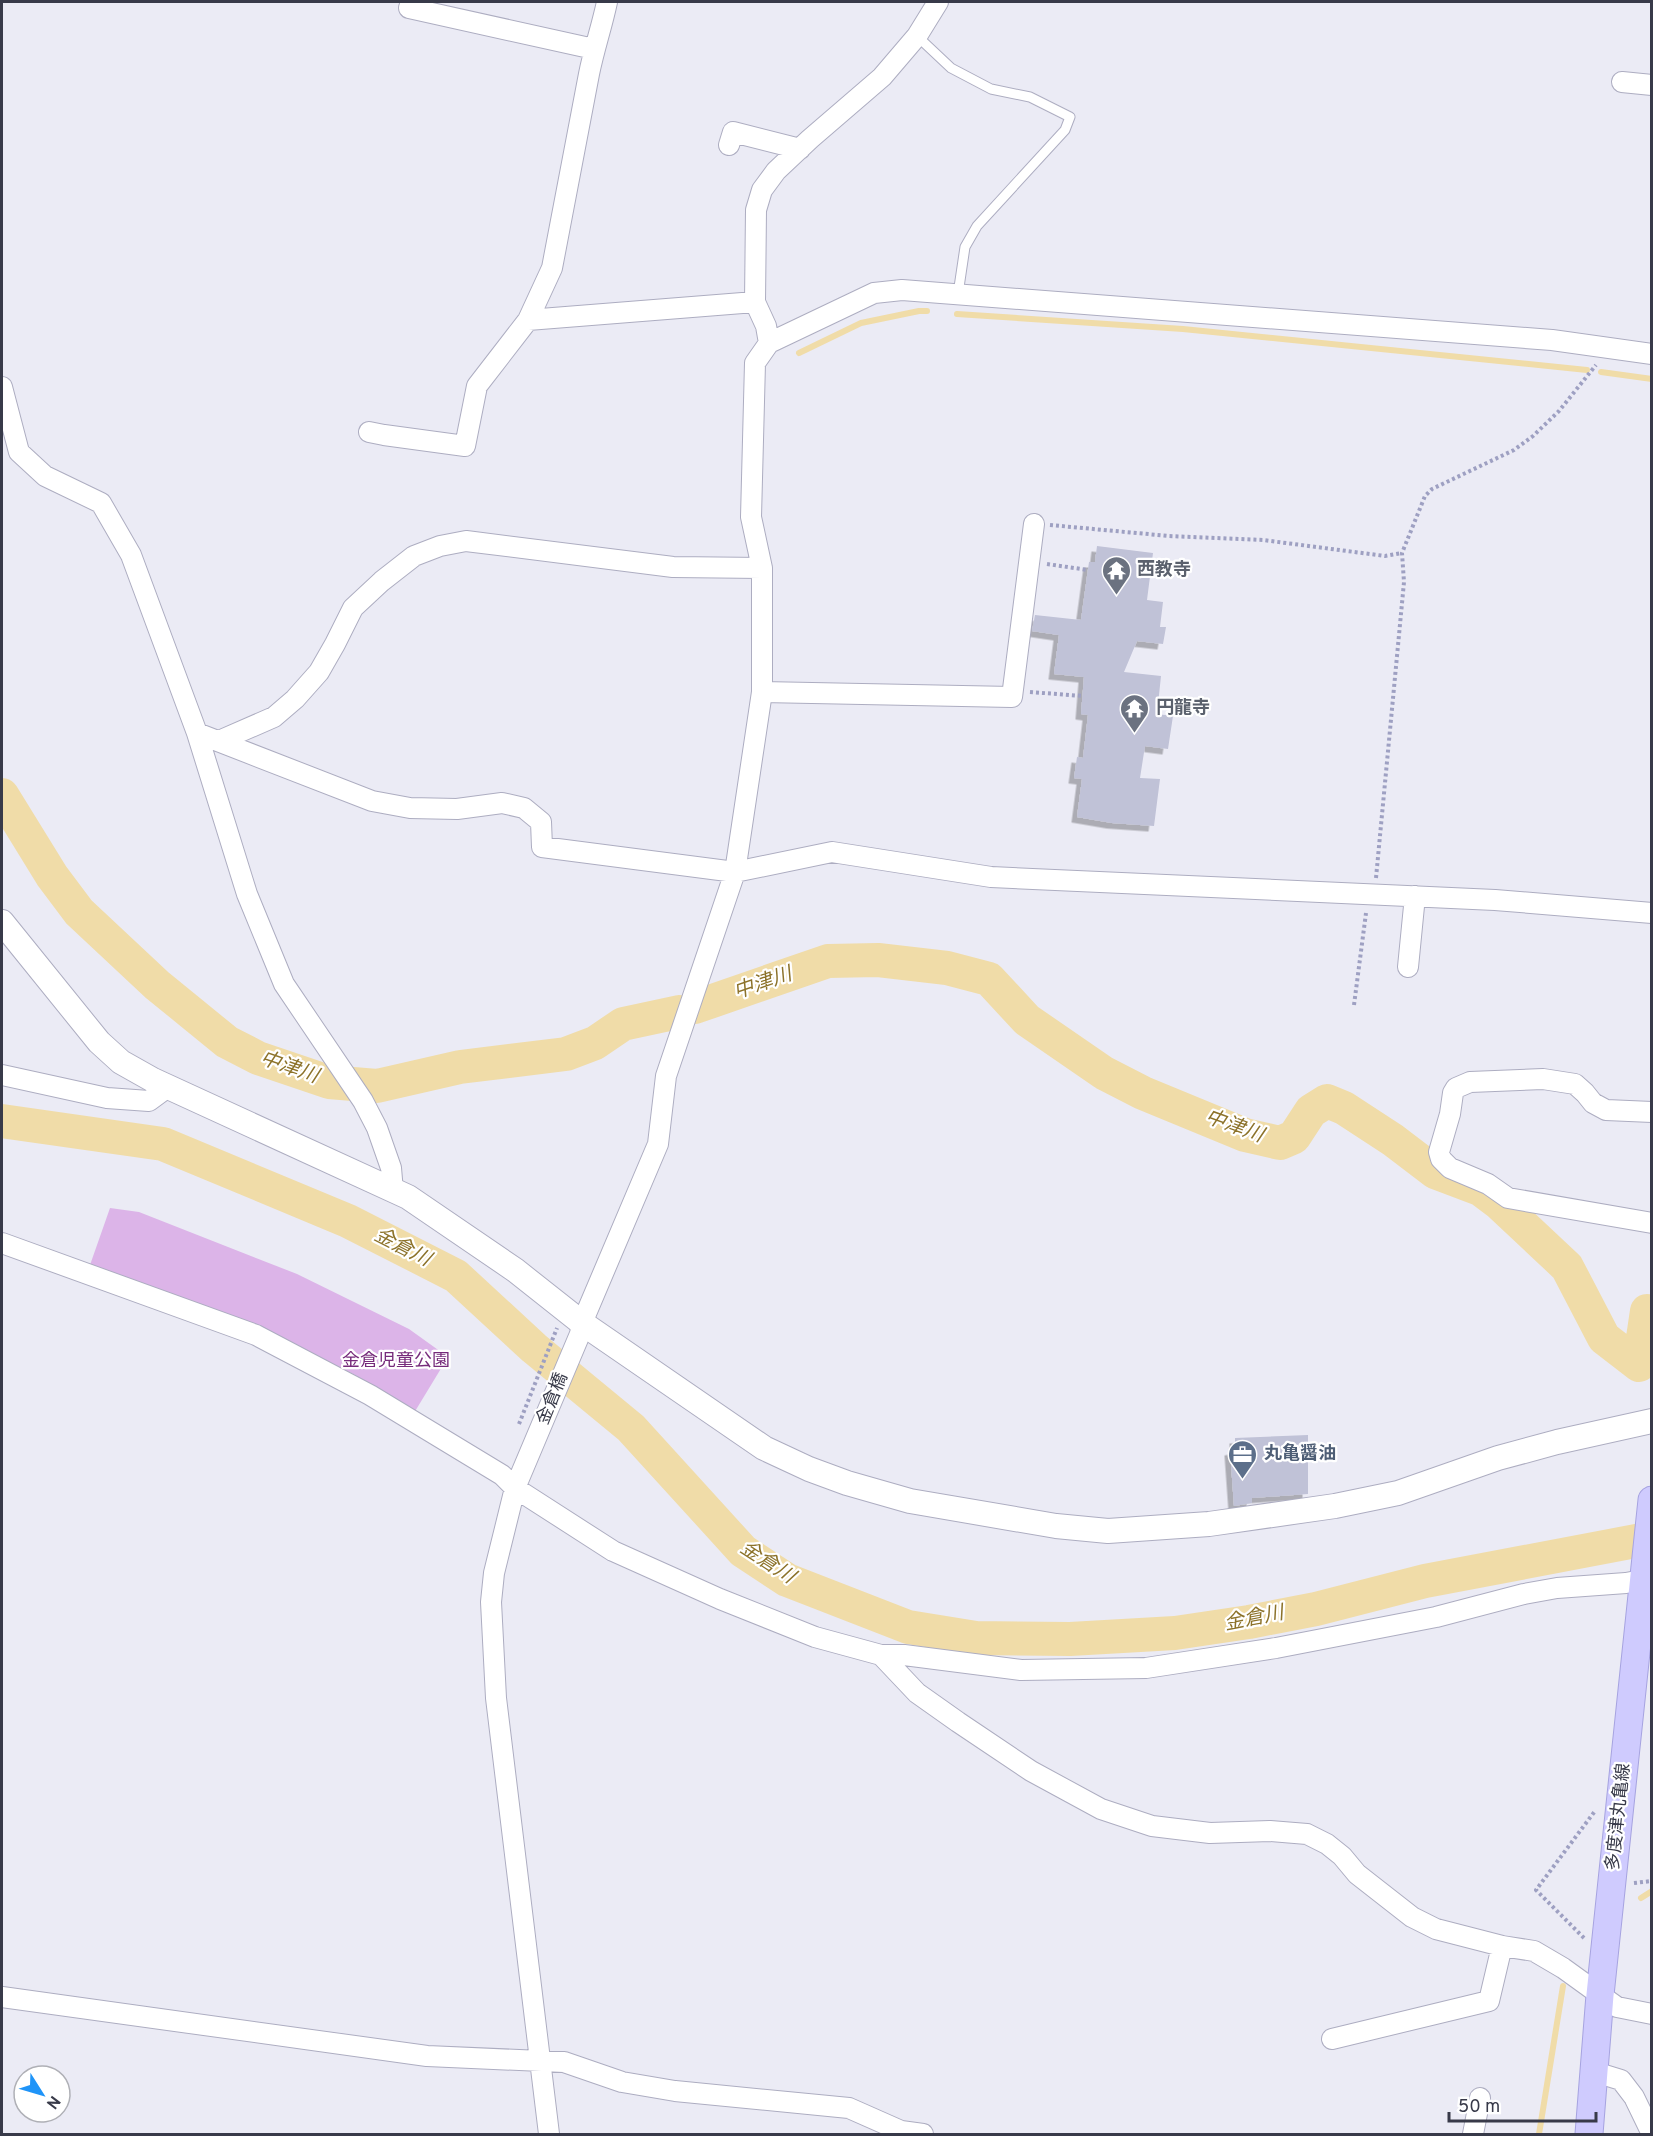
<svg xmlns="http://www.w3.org/2000/svg" width="1653" height="2136" viewBox="0 0 1653 2136" font-family="Overpass,'Noto Sans JP',sans-serif">
<style>
.green{fill:#dcb4e8}
.lines{fill:none;stroke-linecap:round;stroke-linejoin:round}
.stream{stroke:#f0dca8;stroke-width:6}
.river{stroke:#f0dca8;stroke-width:34}
.building{fill:#c0c2d7;filter:url(#shadow)}
.service-casing{stroke:#adadc1;stroke-width:11}
.minor-casing{stroke:#adadc1;stroke-width:22}
.tertiary-casing{stroke:#adadc1;stroke-width:26}
.secondary-casing{stroke:#a6a3e0;stroke-width:29}
.path{stroke:#9ea0c2;stroke-width:4;stroke-dasharray:3 3;stroke-linecap:butt}
.service{stroke:#fff;stroke-width:9}
.minor{stroke:#fff;stroke-width:20}
.tertiary{stroke:#fff;stroke-width:24}
.secondary{stroke:#cfcbfe;stroke-width:27}
.labels{text-anchor:middle;dominant-baseline:central;stroke-width:4.5;stroke-linejoin:round;paint-order:stroke}
.worship-label{font-size:18px;font-weight:bold;fill:#5b616d;stroke:#fff;text-anchor:start}
.park-label{font-size:18px;fill:#762b7b;stroke:#fff}
.street-label{font-size:18px;fill:#383a49;stroke:#fff}
.service-label{font-size:18px;font-weight:bold;fill:#4e5e75;stroke:#fff;text-anchor:start}
.water-label{font-size:20px;font-style:italic;fill:#8c7229;stroke:#fff}
</style>
<defs>
<filter id="shadow"><feDropShadow dx="-5.5" dy="5.5" stdDeviation="0" flood-color="#0004"/></filter>
</defs>
<rect width="100%" height="100%" fill="#ebebf5"/>
<path class="green" d="M110,1208l29,4 158,62 112,55 39,28 -34,56 -59,-38 -72,-36 -193,-74z"/>
<g class="lines">
<path class="stream" d="M957,314l226,15 404,41
M799,353l62,-30 58,-12h8
M1601,372l51,7
M1641,1898l11,-7
M1539,2134l24,-148"/>
<path class="river" d="M2,795l50,81 27,36 78,73 70,57 31,16 71,24 48,4 83,-19 106,-13 29,-11 28,-19 56,-12
M695,1007l133,-46 50,-1 69,8 42,11 38,41 77,53 39,20 102,42 35,8 14,-6 17,-26 16,-10 17,7 49,32 42,32 45,17 20,15 67,63 37,71 35,27 8,-54 5,1
M2,1121l161,23 185,77 108,55 78,72 97,80 112,123 44,29 121,47 68,11 94,1 105,-6 74,-11 67,-13 109,-28 227,-43"/>
</g>
<path class="building" d="M1097,546l56,7 -6,47 16,2 -3,25h6l-3,17 -26,-3 -13,31 37,4 -4,38 16,2 -5,33 -23,-3 -5,32 20,1 -6,47 -42,-3 -35,-6 5,-38 -8,-1 3,-21 6,1 5,-43 -7,-1 3,-37 -30,-3 5,-39 -27,-4 3,-16 46,5 8,-58h6z
M1308,1435v59l-56,4v5l-18,3 -4,-56 5,-1v-11z"/>
<g class="lines">
<defs>
<path id="service" d="M917,36l34,32 40,21 39,8 40,20 -5,13 -88,96 -12,21 -7,47"/>
<path id="minor" d="M409,8l185,41
M1622,82l30,3
M729,145l4,-13 67,17
M528,320l227,-18
M769,343l105,-50 28,-3 650,50 100,14
M2,387l17,65 26,24 56,27 30,52 66,178 50,161 37,90 79,117 14,27 14,40 2,23
M369,432l15,3 81,11 12,-60 51,-66 24,-52 37,-194c5,-25 13,-48 18,-72
M762,692l250,5 22,-173
M197,733l175,68 38,7 47,1 45,-6 22,5 17,14 1,25 193,25 97,-20 159,25 504,23 157,13
M219,741l55,-24 21,-18 24,-27 16,-28 18,-36 29,-27 32,-25 26,-10 26,-5 207,26 89,1
M1408,967l7,-71
M2,1075l105,23 42,3 19,-14
M1652,1112l-46,-2 -13,-7 -8,-10 -10,-9 -32,-5 -73,3 -14,6 -3,5 -3,21 -11,38 2,7 9,9 38,16 20,14 144,25
M2,1243l254,92 114,60 132,80 13,13 98,63 107,48 95,38 66,18 36,38 41,29 73,49 70,38 51,17 58,7 60,-2 37,3 20,10 15,12 15,18 55,43 24,12 66,17 32,5 29,17 54,39 35,7
M881,1655h23l117,15 125,-2 130,-20 160,-31 88,-23 33,-6 69,-5 26,-5
M2,1997l425,59 137,6 58,20 53,9 174,17 52,23 22,3
M1332,2039l157,-38 13,-55
M1595,2072l26,8 13,17 18,37
M549,2134l-53,-436 -5,-96 3,-29 21,-85 65,-154 2,-11 76,-179 8,-68 69,-204 27,-180v-124l-11,-51 4,-154 14,-20 -3,-17 -11,-24 1,-92 6,-20 14,-19 34,-32 72,-62 35,-41 21,-34
M1473,2134l7,-36"/>
<path id="tertiary" d="M2,922l97,120 22,20 32,18 255,117 107,73 67,53 182,125 45,21 38,14 63,18 146,25 52,5 101,-7 126,-18 63,-13 100,-35 59,-16 95,-21"/>
<path id="secondary" d="M1589,2134l11,-139 52,-495"/>
</defs>
<use href="#service" class="service-casing"/>
<use href="#minor" class="minor-casing"/>
<use href="#tertiary" class="tertiary-casing"/>
<use href="#secondary" class="secondary-casing"/>
<path class="path" d="M1050,525l119,11 94,4 122,16 17,-3
M1047,564l41,6
M1030,692l53,4
M1376,878l28,-296 -2,-29 23,-57 7,-7 82,-39 19,-14 26,-25 37,-46
M1354,1005l12,-92
M519,1424l38,-96
M1634,1883l18,-2
M1584,1938l-48,-48 59,-79"/>
<use href="#service" class="service"/>
<use href="#minor" class="minor"/>
<use href="#tertiary" class="tertiary"/>
<use href="#secondary" class="secondary"/>
</g>
<defs>
<symbol id="temple-pin" viewBox="-11 -11 22 30"><path d="M0 17L-7.5 6A9.5 9.5 0 1 1 7.5 6Z" fill="#6b7280" stroke="#fff"/><path d="M0-6L5-2H3V0L6.5 2.5H4V6H1.5V3h-3V6H-4V2.5H-6.5L-3 0V-2H-5Z" fill="#fff"/></symbol>
<symbol id="office-pin" viewBox="-11 -11 22 30"><path d="M0 17L-7.5 6A9.5 9.5 0 1 1 7.5 6Z" fill="#5c6f8a" stroke="#fff"/><path d="M-6-3h4V-5.5h4V-3h4V5H-6ZM-1-4.5V-3h2v-1.5ZM-6 0V1H6V0Z" fill="#fff"/></symbol>
</defs>
<g fill-rule="evenodd">
<use href="#temple-pin" x="1100" y="554" width="33" height="45"/>
<use href="#temple-pin" x="1118" y="692" width="33" height="45"/>
<use href="#office-pin" x="1226" y="1438" width="33" height="45"/>
</g>
<g class="labels">
<g class="worship-label">
<text x="1137" y="570">西教寺</text>
<text x="1156" y="708">円龍寺</text>
</g>
<g class="park-label">
<text x="396" y="1361">金倉児童公園</text>
</g>
<g class="street-label">
<text transform="translate(553 1399) rotate(-68)">金倉橋</text>
<text transform="translate(1619 1817) rotate(-84)">多度津丸亀線</text>
</g>
<g class="service-label">
<text x="1264" y="1454">丸亀醤油</text>
</g>
<g class="water-label">
<text transform="translate(763 984) rotate(-19)">中津川</text>
<text transform="translate(289 1068) rotate(19)">中津川</text>
<text transform="translate(1234 1127) rotate(20)">中津川</text>
<text transform="translate(402 1248) rotate(27)">金倉川</text>
<text transform="translate(767 1563) rotate(33)">金倉川</text>
<text transform="translate(1254 1619) rotate(-11)">金倉川</text>
</g>
</g>
<rect width="1653" height="2136" fill="none" stroke="#383a49" stroke-width="6"/>
<g transform="translate(42 2094) rotate(127)"><circle r="28" fill="#ffffff" stroke="#afb0b6" stroke-width="1.5"/>
<path d="M0-4.5L10 22L0 15L-10 22Z" fill="#1f94f8"/>
<text y="-9" font-size="16" font-weight="bold" text-anchor="middle" fill="#383a49">N</text>
</g>
<path d="M1449 2112v9h147v-9" fill="none" stroke="#383a49" stroke-width="3"/>
<text x="1458" y="2112" font-size="18" fill="#383a49" stroke="#ffffff" stroke-width="4.5" paint-order="stroke">50 m</text>
</svg>
